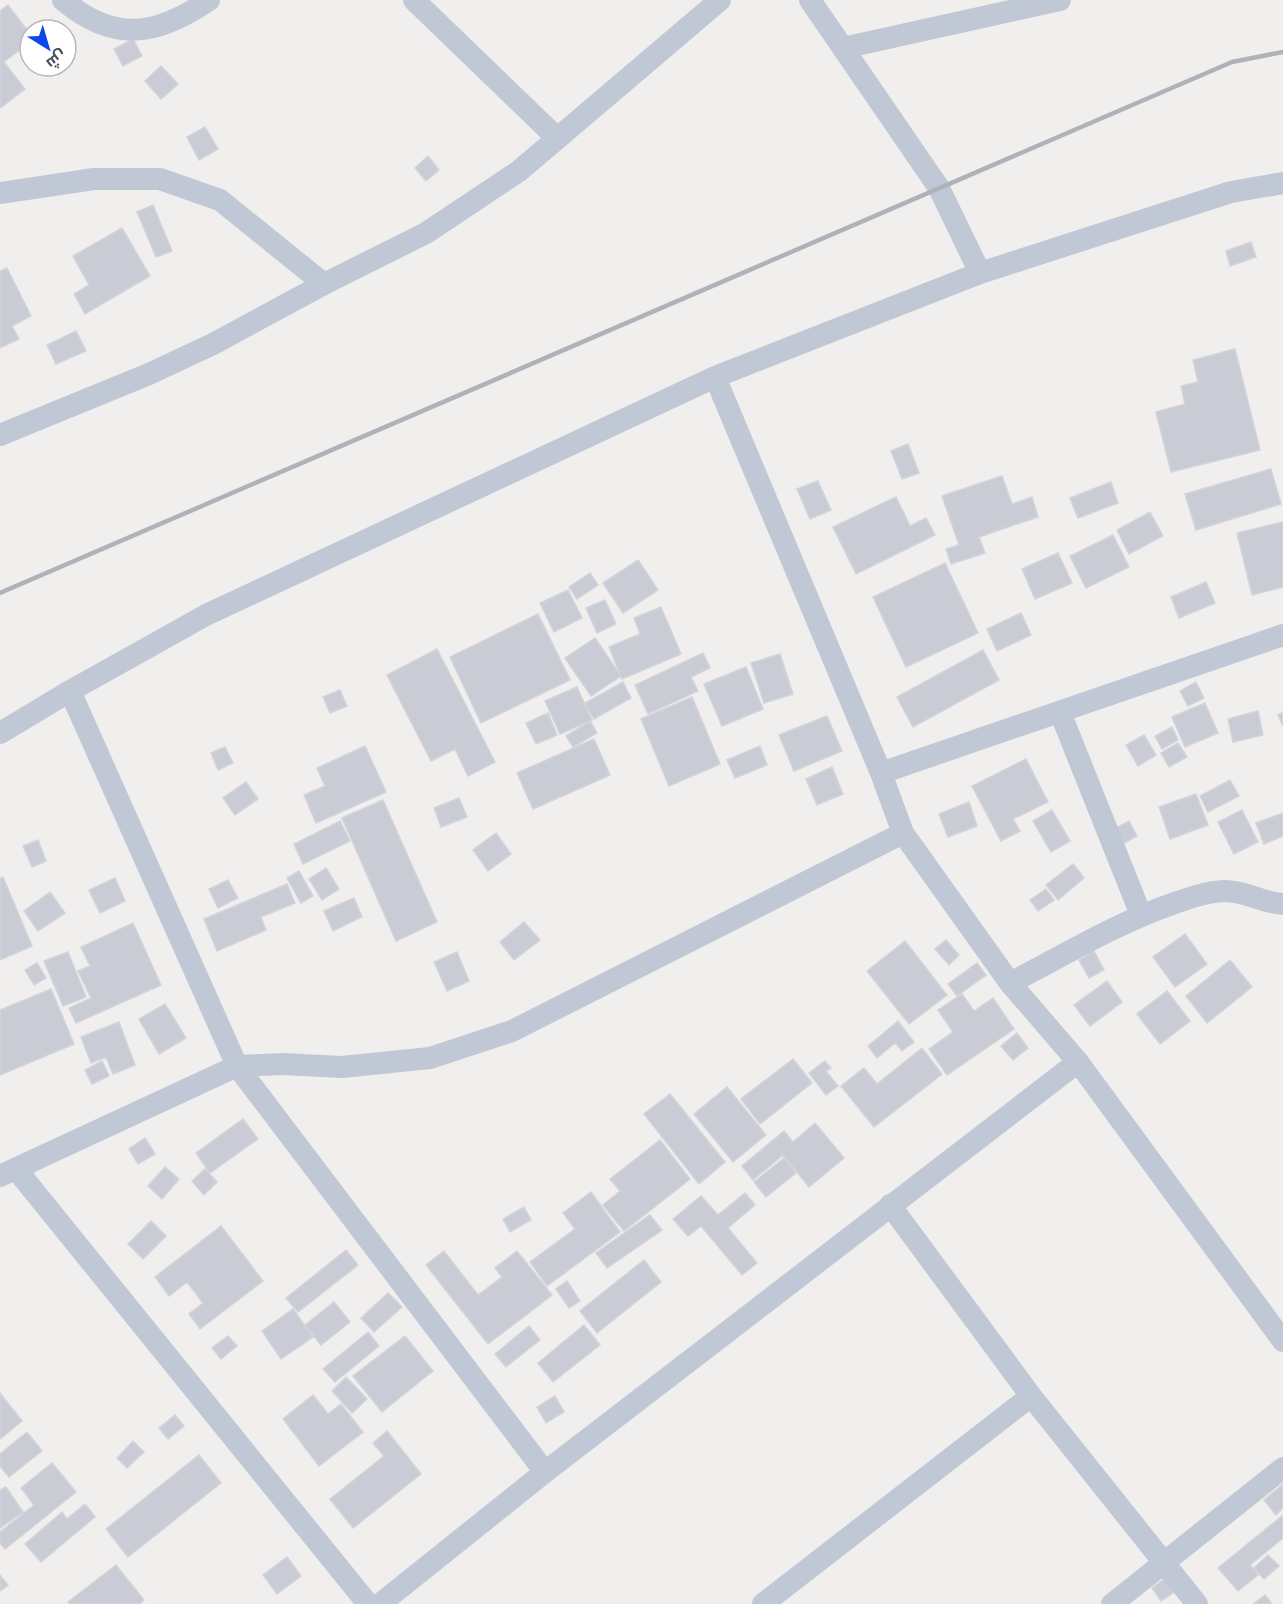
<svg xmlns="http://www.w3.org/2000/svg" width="1283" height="1604" viewBox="0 0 1283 1604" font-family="'Titillium Web',Cairo,sans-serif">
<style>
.building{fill:#caccd5;stroke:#d2d3db;stroke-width:1.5}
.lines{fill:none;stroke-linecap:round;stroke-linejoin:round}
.minor{stroke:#c1c8d5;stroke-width:22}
.rail{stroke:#b0b2ba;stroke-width:4.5}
</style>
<rect width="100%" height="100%" fill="#f1efee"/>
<path class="building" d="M8,5l22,29v8l-26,20 21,27 -25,19v-97z
M133,39l9,17 -19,10 -9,-17z
M161,66l17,18 -17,15 -16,-18z
M205,127l13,22 -19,11 -12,-23z
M428,156l11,14 -13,11 -11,-13z
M153,205l19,46 -16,6 -19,-45z
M122,228l28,48 -65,38 -11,-20 15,-9 -16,-29z
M1251,242l5,15 -26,9 -4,-15z
M7,268l24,48 -19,10 7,13 -19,9v-77z
M76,331l10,20 -30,13 -9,-19z
M1235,349l25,101 -89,22 -15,-60 29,-8 -4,-18 17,-4 -5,-22z
M908,444l11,29 -17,6 -11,-28z
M1271,469l10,35 -85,26 -11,-36z
M1002,476l10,28 20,-7 6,20 -59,20 6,16 -34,11 -5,-15 13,-4 -17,-49z
M818,481l13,29 -21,9 -13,-30z
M1111,482l7,21 -40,15 -8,-20z
M896,497l14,29 16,-8 9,17 -79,39 -23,-47z
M1150,512l13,24 -34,18 -12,-24z
M1283,522v65l-31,8 -15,-62z
M1113,535l16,32 -43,21 -16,-32z
M1058,553l14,30 -37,16 -13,-30z
M638,560l20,30 -35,23 -20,-30z
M945,563l33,70 -72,34 -33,-70z
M590,573l8,12 -21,14 -8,-12z
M1206,582l9,21 -36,15 -8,-21z
M568,590l14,28 -28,14 -14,-29z
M605,600l11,24 -19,9 -11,-25z
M661,607l20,47 -59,25 -13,-32 31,-13 -6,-16z
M1021,613l10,22 -34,16 -10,-22z
M538,614l32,66 -89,43 -31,-66z
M595,638l26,38 -30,20 -26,-38z
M437,649l58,113 -27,14 -13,-27 -24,12 -44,-86z
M983,650l16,30 -86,47 -16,-30z
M703,653l7,15 -19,9 7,14 -50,23 -13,-29z
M780,654l13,40 -29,9 -13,-40z
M746,667l17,42 -41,17 -18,-42z
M623,682l8,16 -37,21 -9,-16z
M1196,682l8,16 -16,8 -8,-15z
M577,687l15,33 -32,14 -15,-33z
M340,690l7,16 -17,7 -7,-16z
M692,697l28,67 -51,22 -28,-67z
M1205,703l13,30 -33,14 -13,-30z
M1258,711l5,24 -30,7 -5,-23z
M1283,712v14l-5,-11z
M548,713l9,22 -21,9 -10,-21z
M827,716l15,35 -48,20 -15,-36z
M590,721l7,12 -24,14 -7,-11z
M1172,727l6,13 -16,9 -7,-13z
M1144,735l12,20 -18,11 -12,-21z
M594,739l16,36 -77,34 -16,-36z
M1178,743l9,14 -18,10 -8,-14z
M365,746l21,46 -70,31 -12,-28 21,-9 -8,-18z
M760,746l7,19 -32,13 -8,-18z
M225,747l8,16 -15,7 -7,-17z
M1026,759l22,43 -35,17 7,12 -19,10 -29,-55z
M832,767l11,27 -26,11 -11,-26z
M1230,780l9,16 -31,16 -8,-16z
M246,782l12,17 -23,16 -12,-17z
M1196,794l12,31 -38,14 -11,-32z
M459,798l8,19 -26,10 -7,-19z
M383,800l54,122 -41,19 -54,-123z
M969,802l8,24 -29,11 -9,-23z
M1052,810l18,31 -19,11 -18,-31z
M1242,810l16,32 -24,12 -16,-32z
M1283,813v23l-19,8 -8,-21z
M340,821l10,20 -47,23 -9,-20z
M1129,821l8,15 -16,9 -9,-15z
M496,833l15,21 -23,17 -15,-21z
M38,840l8,21 -14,6 -9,-21z
M1073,864l11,14 -26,22 -12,-15z
M326,868l13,21 -17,11 -13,-21z
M299,871l14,25 -12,7 -14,-25z
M3,877l29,69 -32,14v-81z
M115,878l10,23 -25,12 -11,-23z
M228,880l10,18 -20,10 -9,-19z
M287,884l8,19 -34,14 5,13 -49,21 -13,-32z
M1046,889l8,11 -16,11 -8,-11z
M50,892l15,21 -27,18 -14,-20z
M354,898l8,19 -29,14 -9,-20z
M524,922l16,18 -26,20 -14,-18z
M133,923l28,62 -85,38 -7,-15 22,-10 -13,-27 12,-5 -9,-19z
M1185,934l22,30 -32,23 -22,-30z
M946,940l13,15 -10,10 -14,-16z
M905,941l42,54 -38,29 -42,-53z
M1094,951l10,19 -15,8 -10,-18z
M68,952l18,45 -23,9 -19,-45z
M457,952l12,29 -22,10 -13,-29z
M1230,960l22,27 -45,36 -21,-27z
M37,963l9,15 -12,7 -9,-15z
M977,963l9,12 -29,21 -9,-12z
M1107,981l15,21 -32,24 -16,-21z
M51,989l23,55 -74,31v-65z
M1167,991l23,30 -30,23 -23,-30z
M962,994l12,17 19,-13 21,31 -67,46 -18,-26 24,-17 -15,-22z
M165,1004l21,34 -27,16 -20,-35z
M898,1021l16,21 -12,9 -7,-8 -18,15 -9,-12z
M119,1022l16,43 -22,9 -7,-17 -15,6 -10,-26z
M1017,1033l11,15 -15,12 -12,-14z
M922,1048l20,26 -68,53 -33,-41 23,-18 13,16z
M793,1059l19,24 -52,41 -19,-25z
M102,1061l7,15 -17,8 -7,-14z
M825,1061l6,7 -5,3 12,15 -12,9 -17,-22z
M727,1087l39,48 -33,27 -39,-48z
M670,1094l55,68 -26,22 -55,-70z
M243,1119l15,20 -48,34 -14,-20z
M815,1123l29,35 -35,29 -26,-32 -30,25 -11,-14 42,-35 9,11z
M145,1138l10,16 -17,10 -9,-15z
M660,1140l30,39 -66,52 -21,-26 17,-14 -10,-12z
M784,1158l12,15 -30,24 -12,-15z
M165,1167l14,12 -17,20 -14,-13z
M205,1169l12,13 -13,13 -12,-14z
M591,1192l29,40 -73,54 -17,-24 45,-33 -12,-16z
M745,1193l10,12 -27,23 29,35 -15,12 -41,-49 -13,10 -15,-17 28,-23 17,19z
M524,1207l7,13 -21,12 -7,-13z
M650,1215l12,15 -55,38 -11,-15z
M151,1221l15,15 -23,23 -15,-15z
M221,1226l42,55 -63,48 -11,-15 14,-11 -16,-21 -18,14 -14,-19z
M346,1250l12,15 -60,47 -12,-14z
M444,1251l34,44 24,-18 -7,-9 22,-17 35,44 -64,49 -62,-79z
M644,1260l17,22 -64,51 -17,-22z
M567,1281l13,20 -11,7 -13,-19z
M388,1293l14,14 -28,25 -13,-14z
M334,1302l16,20 -29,23 -16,-20z
M293,1309l20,28 -32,22 -19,-28z
M584,1325l16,20 -47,37 -15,-19z
M529,1326l11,14 -34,27 -11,-13z
M368,1332l11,14 -44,36 -12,-13z
M228,1336l9,10 -16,13 -9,-11z
M405,1336l28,35 -51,41 -29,-36z
M346,1377l21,22 -15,14 -20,-22z
M0,1393l22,28 -22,18z
M313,1395l15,19 13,-10 22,28 -44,34 -36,-47z
M555,1396l9,16 -18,11 -9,-16z
M175,1415l9,11 -16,13 -9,-11z
M387,1431l34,43 -68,54 -23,-29 54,-43 -11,-13z
M27,1432l15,19 -33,26 -9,-11v-12z
M133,1441l11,11 -17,16 -10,-10z
M199,1455l22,28 -93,74 -22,-28z
M52,1463l24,29 -71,57 -5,-6v-11l34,-27 -13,-17z
M1283,1484v24l-7,7 -12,-15z
M6,1487l17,25 -23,16v-38z
M85,1504l10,13 -54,45 -16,-18 37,-32 5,7z
M1283,1515v23l-33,27 8,10 -20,16 -20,-23z
M1268,1555l11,11 -15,13 -10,-11z
M287,1557l14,19 -24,18 -14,-19z
M116,1565l28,35 -4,4h-70l-2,-2z
M0,1575l8,10 -8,6z
M1167,1577l10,13 -16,11 -9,-13z
M1265,1595l7,9h-19z"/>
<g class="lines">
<path class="minor" d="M63,0c51,43 94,36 146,0
M414,0l143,138
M810,0l129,188 41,85
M843,48l217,-48
M0,193l94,-14h66l60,21 104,84
M715,377l166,396 22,60 107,150 68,79 205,279
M0,435l149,-61 64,-30 111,-60 102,-51 93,-62 201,-171
M70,691l167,375 308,406
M1060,712l81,203
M0,733l70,-42 136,-76 509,-238 265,-104 251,-81 52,-9
M881,773l402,-138
M1010,983c53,-27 105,-59 162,-79 17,-6 34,-12 53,-13 21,0 38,12 58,13
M16,1169l352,435
M0,1176l237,-110 46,-2 59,3 88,-9 82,-27 391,-198
M890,1205l141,191 166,208
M380,1604l165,-132 533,-410
M763,1604l268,-208
M1112,1604l171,-136"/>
<path class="rail" d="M0,593l1232,-531 51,-10"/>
</g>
<g transform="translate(48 48) rotate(143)"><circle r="28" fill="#ffffff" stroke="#b5b8be" stroke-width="1.5"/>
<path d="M0-4.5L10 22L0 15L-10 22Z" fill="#0e47ec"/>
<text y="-9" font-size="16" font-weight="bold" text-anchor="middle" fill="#464e5d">ش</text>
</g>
</svg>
